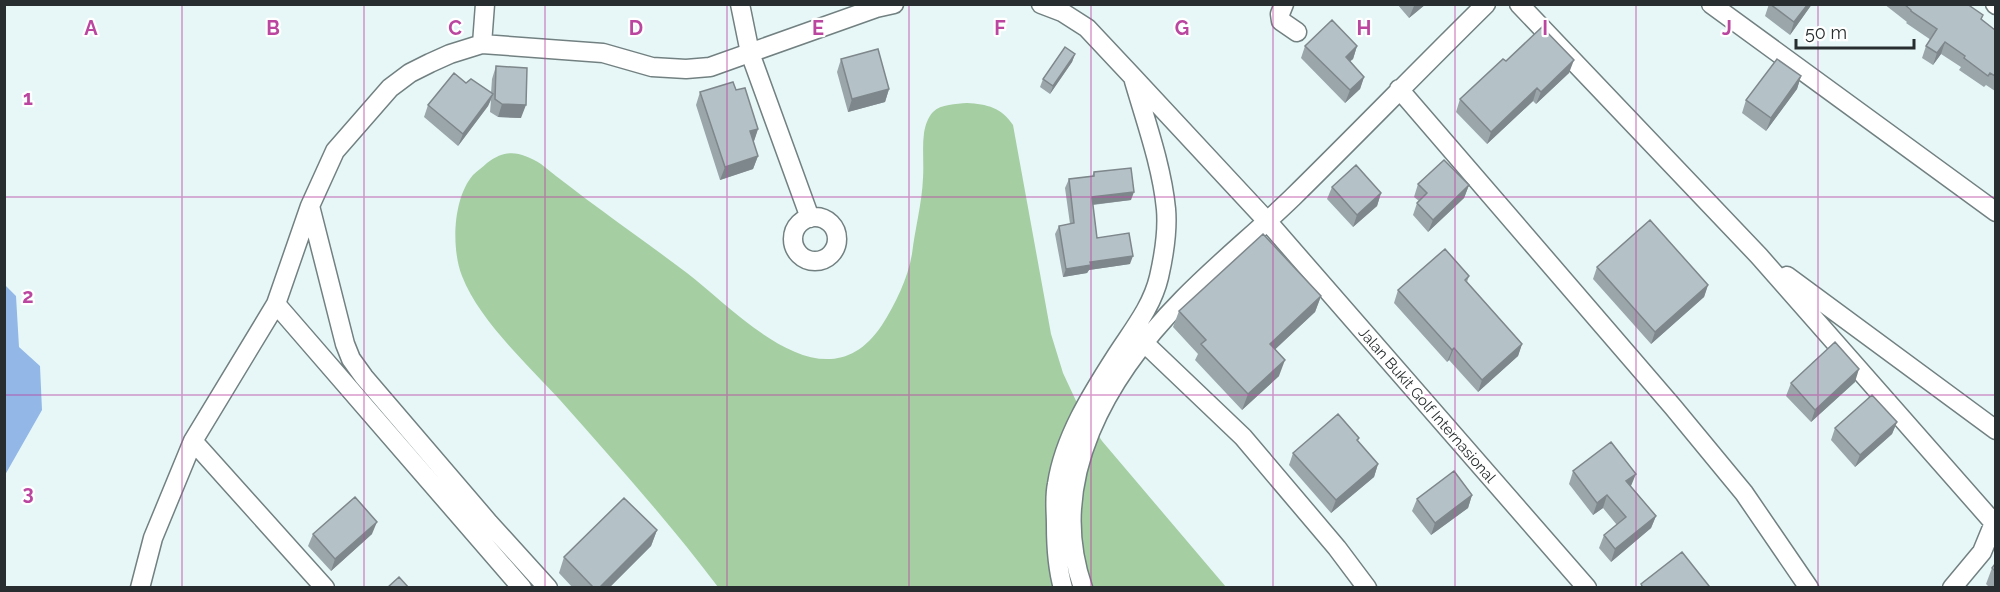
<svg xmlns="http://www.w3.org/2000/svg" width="2000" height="592" viewBox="0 0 2000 592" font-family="Raleway,sans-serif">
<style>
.green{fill:#a5cea2}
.water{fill:#93b8e7}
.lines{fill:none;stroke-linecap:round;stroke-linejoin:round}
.minor-casing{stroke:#728081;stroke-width:21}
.minor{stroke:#fff;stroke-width:18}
.wall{fill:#9ba6ab}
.shaded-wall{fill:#7e878b}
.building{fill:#b4c1c7;stroke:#7e878b;stroke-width:1.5}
.grid{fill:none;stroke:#ba46a0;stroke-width:1.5;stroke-opacity:0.55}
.labels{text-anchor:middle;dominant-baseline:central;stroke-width:4.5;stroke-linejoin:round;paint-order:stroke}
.street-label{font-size:15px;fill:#282e2f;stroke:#fff}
.grid-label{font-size:20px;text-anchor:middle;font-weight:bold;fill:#ba46a0;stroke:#fff;stroke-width:4.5;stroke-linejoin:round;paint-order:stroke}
</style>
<rect width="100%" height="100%" fill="#e7f7f8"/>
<path class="green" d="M967,103c20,1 35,5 46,22l38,209 12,39 14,30 25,38 124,146h-508c-49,-65 -104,-126 -158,-187 -33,-36 -81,-80 -98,-124 -11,-28 -9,-78 11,-101 4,-4 10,-8 14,-12 20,-15 34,-11 54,1 47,38 97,72 146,109 51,39 138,138 195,52 13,-20 26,-47 30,-71 3,-25 10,-51 11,-76 1,-15 -1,-30 1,-45 1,-7 4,-16 9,-21 8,-8 23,-8 34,-9z"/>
<path class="water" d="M5,285l11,11 3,51 21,19 2,44 -37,65z"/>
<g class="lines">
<defs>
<path id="minor" d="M740,4l10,49 60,165
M1041,4l21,8 25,16 46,49 135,145 319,366
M1284,4l-4,10 1,7 16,11
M1519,4l240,252 235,267
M1711,4l285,208
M1995,4l1,1
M482,44l3,-40
M1399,89l274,318 71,86 65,95
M310,206l35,138 6,15 13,18 125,146 59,65
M793 239a22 22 0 1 1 44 0a22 22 0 1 1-44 0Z
M1787,276l209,154
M276,304l246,284
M1136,335l107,102 94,111 30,40
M193,441l132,147
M140,588l13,-50 40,-97 83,-137 34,-98 25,-55 55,-63 20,-15 20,-10 20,-9 32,-10 121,9 49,14 34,2 24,-2 166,-59 18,-4
M1063,588c-6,-21 -7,-42 -7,-63 0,-14 -2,-28 1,-41 7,-46 34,-89 59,-128 16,-25 36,-49 43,-79 5,-22 9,-45 7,-68 -4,-42 -20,-87 -32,-128
M1083,588c-38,-109 25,-213 100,-289 35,-36 74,-67 110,-102 65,-64 128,-129 193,-193
M1952,588l30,-36 14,-34"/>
</defs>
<use href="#minor" class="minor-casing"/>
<use href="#minor" class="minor"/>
</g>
<path class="wall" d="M1397,4h29l-17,14z
M1769,4h43l-22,31 -25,-19z
M1884,4h83l15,16 13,10v61l-9,-6 -2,2 -25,-17 2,-3 -20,-13 -8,11 -11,-7 4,-12 5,-6 -25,-17 1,-1z
M1305,46h52l-4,13 -3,2 14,16 -4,12 -15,14 -44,-45z
M1075,54l-3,8 -22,32 -10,-7 3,-8z
M841,59l48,30 -4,13 -37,10 -11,-40z
M1506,61l63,12 -33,31 -3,-3 -46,43 -31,-32 4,-13z
M496,66l25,52 -23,-1 -8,-5 1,-12 -3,6 -30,40 -34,-29 4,-12 38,-22 25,10 1,-14z
M1801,76l-4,13 -31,42 -24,-18 4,-13z
M736,90l22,39 -4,12h-1l5,15 -5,13 -33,11 -24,-75 4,-13z
M1094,172l37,28 -38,5 4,33 33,26 -41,6 -2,3 -24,4 -8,-43 4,-8 11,-2 -5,-36 4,-9 23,-3z
M1418,184l51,1 -5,13 -36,34 -15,-17 4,-12 2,-2 -5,-4z
M1332,187l49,6 -4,13 -24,21 -26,-28z
M1597,267l111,18 -4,12 -53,47 -58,-65z
M1469,276l-2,6 55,62 -4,12 -40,36 -29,-32 -2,2 -53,-59 4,-13z
M1321,296l-6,16 -40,37 4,27 -37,34 -47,-50 3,-6 -25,-27 6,-16z
M1855,382l-44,40 -25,-26 5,-13z
M1897,422l-5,12 -37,33 -24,-27 4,-12z
M1359,438l-1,3 20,23 -4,13 -43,36 -42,-48 4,-12z
M1573,471l58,15 25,30 -5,12 -40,34 -12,-14 5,-13 13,-10 -14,-17 -10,7 -24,-31z
M1472,495l-4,13 -37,27 -19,-24 5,-12z
M657,530l-6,16 -42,42h-36l-14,-15 5,-16z
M313,534h59l-41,37 -23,-25z
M1992,568l3,3v17h-5l-4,-4z"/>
<path class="shaded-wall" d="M1416,4h10l-17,14 5,-12z
M1808,4h4l-22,31 4,-13z
M1945,42l-4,12 -8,11 4,-12z
M1357,46l-4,13 -12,10 5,-12z
M1075,54l-3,8 -22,32 3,-8z
M1574,60l-5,13 -33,31 5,-12z
M1801,76l-4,13 -31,42 5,-13z
M1364,77l-4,12 -15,14 5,-13z
M1537,88l-4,13 -46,43 4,-12z
M889,89l-4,13 -37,10 4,-13z
M493,94l-5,12 -30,40 5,-12z
M502,104l24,1 -5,13 -23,-1z
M758,129l-4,12 -9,3 5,-13z
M758,156l-5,13 -33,11 5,-13z
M1469,185l-5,13 -36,34 5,-12z
M1134,192l-3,8 -42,5 3,-8z
M1381,193l-4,13 -24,21 4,-12z
M1133,256l-3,8 -41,6 -2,3 -24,4 3,-8 24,-7z
M1708,285l-4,12 -53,47 4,-12z
M1321,296l-6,16 -51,48 6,-16z
M1522,344l-4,12 -40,36 4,-12z
M1454,348l-5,12 -2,2 5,-12z
M1285,360l-6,16 -37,34 6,-16z
M1859,369l-4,13 -44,40 4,-12z
M1897,422l-5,12 -37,33 5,-12z
M1378,464l-4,13 -43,36 5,-13z
M1636,474l-5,12 -9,7 4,-12z
M1472,495l-4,13 -37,27 4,-12z
M1607,495l-4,13 -10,7 4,-12z
M1656,516l-5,12 -40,34 4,-13z
M377,522l-5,12 -41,37 4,-12z
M657,530l-6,16 -42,42h-10z"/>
<path class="building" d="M1770,4h38l-14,18z
M1904,4h63l16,11 -2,4 14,11v46l-5,-3 -2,3 -24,-18 1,-2 -20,-14 -8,11 -11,-7 11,-17 -26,-18v-1z
M1332,20l25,26 -11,11 18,20 -14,13 -45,-44z
M1542,27l32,33 -33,32 -4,-4 -46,44 -31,-33 43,-40 3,2z
M1065,47l10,7 -22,32 -10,-7z
M878,49l11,40 -37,10 -11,-40z
M1777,59l24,17 -30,42 -25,-18z
M496,66l31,2 -1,37 -24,-1 -7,-5z
M454,73l12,10 5,-4 22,15 -30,40 -35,-29z
M733,82l3,8 9,-2 13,41 -8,2 8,25 -33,11 -25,-75z
M1444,160l25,25 -36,35 -16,-17 10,-10 -9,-9z
M1356,165l25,28 -24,22 -25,-28z
M1131,168l3,24 -42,5 5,41 32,-5 4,23 -43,6 1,3 -25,4 -7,-43 15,-3 -5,-44 25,-3v-4z
M1650,220l58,65 -53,47 -58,-65z
M1263,234l58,62 -51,48 15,16 -37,34 -47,-50 5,-4 -27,-29z
M1445,249l24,27 -4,4 57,64 -40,36 -28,-32 -2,2 -54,-60z
M1835,342l24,27 -44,41 -24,-27z
M1872,395l25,27 -37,33 -25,-27z
M1338,414l21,24 -2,2 21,24 -42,36 -43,-47z
M1611,442l25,32 -10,7 30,35 -41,33 -11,-14 22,-18 -19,-22 -10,8 -24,-32z
M1454,471l18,24 -37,28 -18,-24z
M355,497l22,25 -42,37 -22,-25z
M624,498l33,32 -58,58h-5l-30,-31z
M1682,552l27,34 -2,2h-64l-2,-4z
M1995,564v7l-3,-3z
M399,577l10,11h-22z"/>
<path class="grid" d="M182,4v584M364,4v584M545,4v584M727,4v584M909,4v584M1091,4v584M1273,4v584M1455,4v584M1636,4v584M1818,4v584M4,197h1992M4,395h1992"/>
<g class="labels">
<g class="street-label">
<text transform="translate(1427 405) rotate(49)">Jalan Bukit Golf Internasional</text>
</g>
</g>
<g class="grid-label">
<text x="91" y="35">A</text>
<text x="273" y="35">B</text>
<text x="455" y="35">C</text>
<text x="636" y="35">D</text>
<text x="818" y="35">E</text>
<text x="1000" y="35">F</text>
<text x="1182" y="35">G</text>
<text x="1364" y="35">H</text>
<text x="1545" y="35">I</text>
<text x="1727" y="35">J</text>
<text x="28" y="105">1</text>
<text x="28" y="303">2</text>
<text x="28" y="500">3</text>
</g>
<rect width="2000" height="592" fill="none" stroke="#282e2f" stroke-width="12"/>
<path d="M1796 39v9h118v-9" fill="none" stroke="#282e2f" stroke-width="3"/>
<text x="1805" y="39" font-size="18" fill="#282e2f" stroke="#ffffff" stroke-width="4.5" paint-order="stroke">50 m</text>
</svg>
